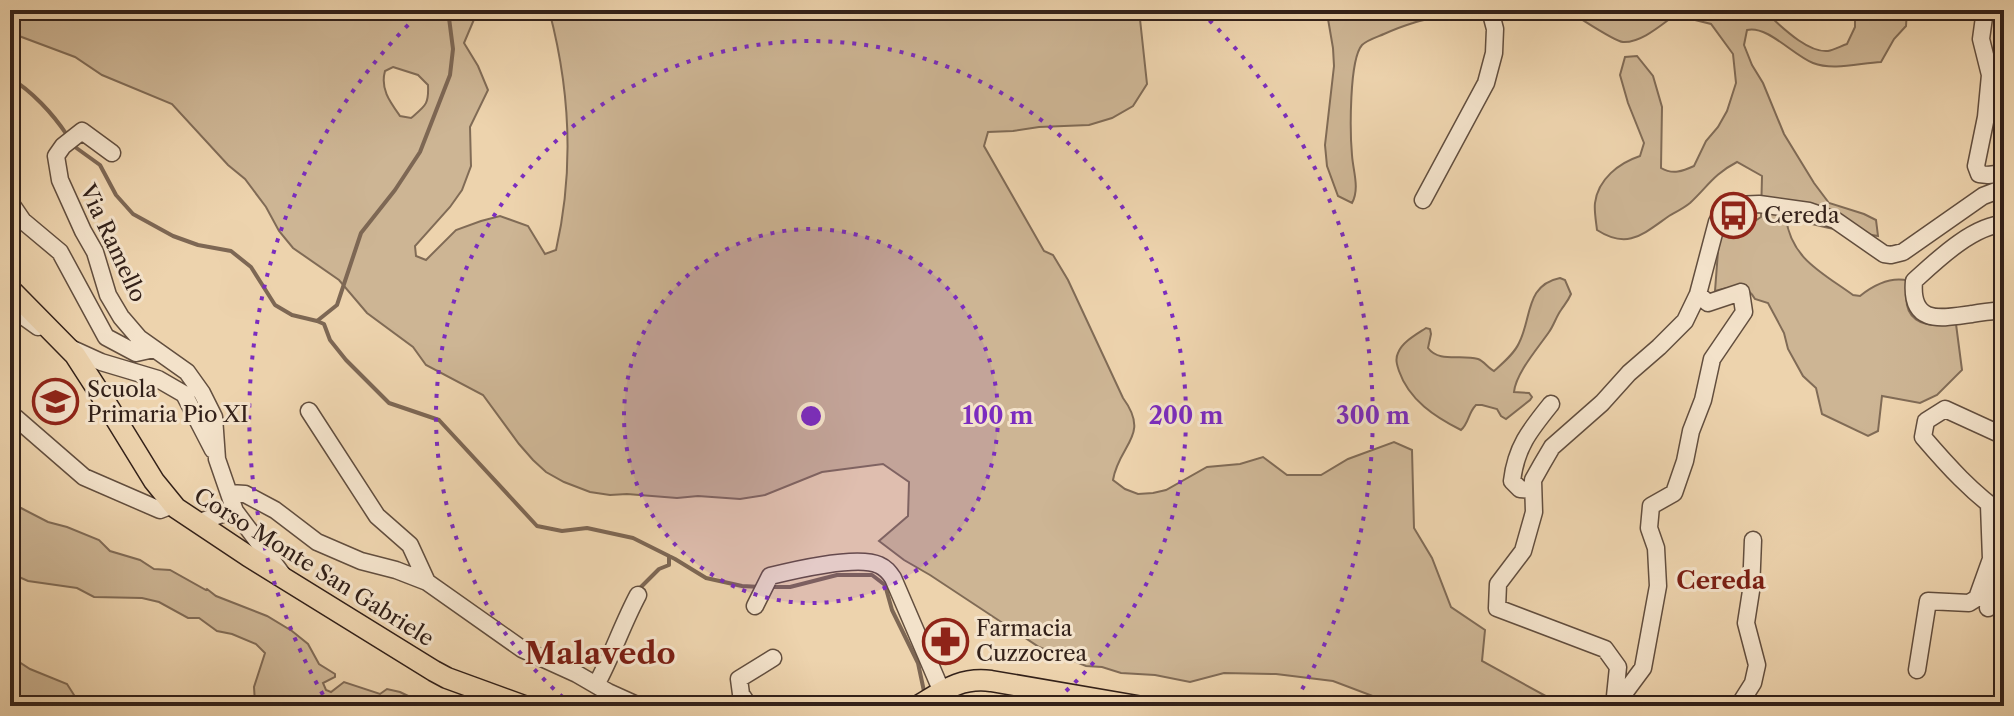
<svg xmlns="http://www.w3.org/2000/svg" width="2014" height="716" viewBox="0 0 2014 716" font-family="'Libre Caslon Text',serif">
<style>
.green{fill:#cdb594;stroke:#806b56;stroke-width:2;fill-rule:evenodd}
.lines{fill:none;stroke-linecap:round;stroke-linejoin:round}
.stream{stroke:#7d6754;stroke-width:4}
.minor-casing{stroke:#624e3e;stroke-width:19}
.major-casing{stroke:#332119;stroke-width:23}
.minor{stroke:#f3e2ca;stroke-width:16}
.major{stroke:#edd3ad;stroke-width:20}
.ring{fill:none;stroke:#7b2cbf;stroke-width:4;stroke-dasharray:4 8}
.labels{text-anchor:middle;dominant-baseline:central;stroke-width:6;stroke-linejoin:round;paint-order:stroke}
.poi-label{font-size:22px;fill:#332119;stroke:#f3e2ca;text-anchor:start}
.street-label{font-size:22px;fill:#332119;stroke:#f3e2ca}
.neighbourhood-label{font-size:24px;font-weight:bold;fill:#7a1f14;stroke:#f3e2ca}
.district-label{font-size:30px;font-weight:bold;fill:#7a1f14;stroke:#f3e2ca}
.centre{fill:#7b2cbf;stroke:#f3e2ca;stroke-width:4}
.ring-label{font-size:24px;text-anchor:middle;font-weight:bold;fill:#7b2cbf;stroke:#f3e2ca;stroke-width:6;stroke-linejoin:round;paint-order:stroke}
</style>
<rect width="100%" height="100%" fill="#edd3ad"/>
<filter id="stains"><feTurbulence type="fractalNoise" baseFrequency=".0025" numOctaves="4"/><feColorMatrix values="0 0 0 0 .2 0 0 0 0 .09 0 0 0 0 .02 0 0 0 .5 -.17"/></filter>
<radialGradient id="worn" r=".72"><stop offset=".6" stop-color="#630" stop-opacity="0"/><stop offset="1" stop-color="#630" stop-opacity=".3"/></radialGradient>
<path class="green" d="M10,10h468l-14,33 14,23 10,24 -18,37 1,39 -9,24 -12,17 -35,39 1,10 10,4 30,-30 25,-9 19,-5 28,10 17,28 11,-4c18,-79 14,-161 -7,-240h590l8,74 -14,22 -21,12 -23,7 -50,2 -26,4 -25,1 -4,14 60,105 9,4 15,25 55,118c28,38 -4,46 -10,82l12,9 13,5 15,-1 13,-3 41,-23 33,-3 23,-7 24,18h34l27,-16 46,-17 18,8 2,78 18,30 19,49 34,23 -3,31 82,45h-165l-66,-25 -57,-7 -52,-1 -34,9 -35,-7 -34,-2 -19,-6 -16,-1 -47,-19 -109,-72 -26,-15 -25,-19 29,-25 1,-34 -26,-18 -61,8 -57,23 -25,4 -42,-3 -21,2 -50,-4 -17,1 -20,-3 -26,-10 -18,-10 -13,-12 -14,-16 -36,-49 -57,-30 -13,-18 -46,-34 -28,-33 -46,-32 -14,-17 -13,-24 -21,-28 -17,-14 -56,-61 -70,-29 -27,-18 -56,-21 -9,-6zM393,67l25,8 10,10c1,20 -3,21 -17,33l-11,-2c-10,-14 -20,-27 -15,-45z
M1319,10h135c-13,8 -27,8 -41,13 -10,3 -20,7 -29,11 -7,3 -17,6 -22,11 -13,15 -12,88 -10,110 1,16 8,33 0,48l-14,-7 -11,-30 -2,-21 9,-79 -1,-18 -5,-29z
M1566,10h197c15,13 43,43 65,41 6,-1 13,-5 19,-7l8,-17v-17h52l-1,16 -12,13 -13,23c-21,1 -48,9 -68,1 -20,-8 -46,-38 -66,-33l-3,15 8,20 11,18 21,51 30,49 15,20 35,11 12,6 2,16 -49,-8 -43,-10c5,41 37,55 67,77l7,1c14,-11 31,-20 49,-15 -11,40 14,48 47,43l6,46 -25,25 -17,8 -38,-7 -4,35 -10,5 -46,-22 -6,-26 -13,-12 -15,-27 -4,-16 -16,-30 -13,-4c-10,-18 -24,-12 -40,-8l4,-53 3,-12c16,6 26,0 39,-9l1,-41 -25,-14c-23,12 -29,24 -47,41 -6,5 -14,9 -21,13 -26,18 -41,34 -72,14 -1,-9 -3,-19 -2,-27 3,-24 24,-40 45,-47l4,-13 -16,-40 -8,-28 5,-18 12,-1 16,20 9,31 -1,61c12,7 22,3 33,-2l12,-25 12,-14 9,-16 9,-28 -3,-29 -22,-30 -36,-9c-14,10 -34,28 -52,27 -10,-1 -45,-26 -57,-32z
M1560,278l5,2 6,14c-3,7 -6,10 -10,16 -5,7 -7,15 -12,22 -11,16 -33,41 -35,60l15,1 3,4 -2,3 -24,19 -5,-3 -4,-7 -15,-4h-6c-8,8 -7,18 -15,25 -26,-13 -52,-30 -62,-59 -2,-6 -4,-12 -1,-18 4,-11 19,-19 28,-25l4,1 1,5 -3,14c11,15 33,6 50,11 6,2 10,9 16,12 9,-8 20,-17 25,-28 13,-25 6,-58 41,-65z
M21,508l27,14 19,5 32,13 11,11 30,9 14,9 16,1 36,20 1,-1 9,7 51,20 25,15 16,13 11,20 16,10v3l-12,6 3,7 5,2 13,-10 36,12 7,-5 13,3 29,14h-189v-6l15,3 -1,-16 11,-34 -9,-9 -24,-10 -15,-3 -18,-13h-11l-29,-16 -17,-4 -48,-1 -17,-9 -49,-7 -18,-8v-63z
M10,656l20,13 37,15 14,22h-71z"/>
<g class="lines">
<path class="stream" d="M10,78c22,13 43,36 57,57
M72,142l3,5 25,18 16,30 17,19 40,22 25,9 33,6 20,16 24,38 17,10 25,6 7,3 6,16 16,20 43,43 50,17 98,106 25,5 25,-3 46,10 42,21 31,19 36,8 19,1
M317,321l20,-16 24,-72 34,-43 25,-38 30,-77 3,-26 -4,-31 1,-8
M769,587h21l47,-12h35l13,10 7,25 26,53 7,33
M638,590l21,-21 10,-4v-9"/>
<defs>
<path id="minor" d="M1985,10l-4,29 9,36 -4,42 -10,49 3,8 9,1 16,-2
M112,153l-30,-22 -19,15 -7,10 4,24 23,51 12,21 13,43 13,22 18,21 48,34 15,21 12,24 3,42 18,52 47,63
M1423,200l63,-117 8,-30 1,-24 -5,-19
M10,202l13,19 37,31 46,85 30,16 18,-4
M2004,224c-31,1 -68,37 -90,57 -4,45 28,37 58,33 11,-2 21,-3 32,-4
M10,307l28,20
M68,347l33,15 57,17 26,15 29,56
M309,411l68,105 33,29 17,37
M10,416l6,2 68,59 76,33 13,-5
M2004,436l-59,-27 -19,12 -3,16c24,28 50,57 81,78
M1533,490l-13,-1 -8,-8c4,-34 18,-51 39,-77
M229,493l16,1 30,16 42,32 44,19 35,9 31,12 95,67 55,25 31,18 31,14
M197,523l28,-10 8,-6
M755,606l15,-30c24,-6 88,-21 109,-11 7,3 10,7 14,13l49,114
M1988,608l11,-43
M1917,670l11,-69 41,2 8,-5 14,-39 -2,-54
M596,685c16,-29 26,-60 42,-90
M1614,704l3,-1 26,-35 15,-82 -2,-38 -7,-20 2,-22 23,-13 11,-32 6,-30 12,-31 9,-41 32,-47 -3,-20 -33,11 -10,-9
M816,705l1,1
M749,706l-8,-12 -2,-15 34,-21
M1614,706l4,-39 -13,-18 -108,-41 1,-24 25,-33 11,-39 -1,-32 9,-16 10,-17 50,-44 27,-30 30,-26 26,-26 13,-27 19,-72 6,-11 11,-6 25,-1 50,7 26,9 49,34 7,1 12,-3 80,-56 21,-8
M1733,706l8,-4 12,-19 4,-18 -11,-42 5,-32 2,-51"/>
<path id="major" d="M10,289l65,66 31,48 48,78 22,27 72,48 186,115 13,7 77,28
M918,706c25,-15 42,-29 73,-25l146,25"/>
</defs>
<use href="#minor" class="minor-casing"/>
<use href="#major" class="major-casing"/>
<use href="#minor" class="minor"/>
<use href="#major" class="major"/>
</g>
<circle cx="811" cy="416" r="187" fill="#7b2cbf" fill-opacity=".12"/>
<g class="ring">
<circle cx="811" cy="416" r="187"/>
<path d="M572 705A375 375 0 1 1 1050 705"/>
<path d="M329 705A562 562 0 0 1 421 12M1201 12A562 562 0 0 1 1293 705"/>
</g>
<defs>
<symbol id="bus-ring" viewBox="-11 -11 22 22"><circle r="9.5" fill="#f3e2ca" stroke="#8f2418" stroke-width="1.5"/><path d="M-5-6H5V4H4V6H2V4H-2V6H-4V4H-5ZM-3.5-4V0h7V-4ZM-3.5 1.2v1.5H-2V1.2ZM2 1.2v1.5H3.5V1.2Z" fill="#8f2418"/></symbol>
<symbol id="school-ring" viewBox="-11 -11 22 22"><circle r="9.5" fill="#f3e2ca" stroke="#8f2418" stroke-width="1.5"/><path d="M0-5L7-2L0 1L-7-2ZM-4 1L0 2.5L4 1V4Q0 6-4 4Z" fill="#8f2418"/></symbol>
<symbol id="pharmacy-ring" viewBox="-11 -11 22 22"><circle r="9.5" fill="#f3e2ca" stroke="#8f2418" stroke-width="1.5"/><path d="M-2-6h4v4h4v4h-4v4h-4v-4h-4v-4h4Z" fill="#8f2418"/></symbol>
</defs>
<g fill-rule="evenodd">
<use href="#bus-ring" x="1708" y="190" width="51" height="51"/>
<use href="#school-ring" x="30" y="376" width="51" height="51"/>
<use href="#pharmacy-ring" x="920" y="616" width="51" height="51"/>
</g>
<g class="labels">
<g class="poi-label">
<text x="1764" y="215">Cereda</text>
<text x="87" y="389">Scuola<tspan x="87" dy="25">Primaria Pio XI</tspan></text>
<text x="976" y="628">Farmacia<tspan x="976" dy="25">Cuzzocrea</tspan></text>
</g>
<g class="street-label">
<text transform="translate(113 243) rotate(65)">Via Ramello</text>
<text transform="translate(314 567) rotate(32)">Corso Monte San Gabriele</text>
</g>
<g class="neighbourhood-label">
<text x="1721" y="580">Cereda</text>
</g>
<g class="district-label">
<text x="600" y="653">Malavedo</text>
</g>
</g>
<circle cx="811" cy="416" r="12" class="centre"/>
<g class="ring-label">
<text x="998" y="424">100 m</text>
<text x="1186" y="424">200 m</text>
<text x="1373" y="424">300 m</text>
</g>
<rect width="2014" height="716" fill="none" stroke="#edd3ad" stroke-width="40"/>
<rect x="12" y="12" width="1990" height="692" fill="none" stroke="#332119" stroke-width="4"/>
<rect x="20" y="20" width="1974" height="676" fill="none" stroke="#332119" stroke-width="2"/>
<rect width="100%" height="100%" filter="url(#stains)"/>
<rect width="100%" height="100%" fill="url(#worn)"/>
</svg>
